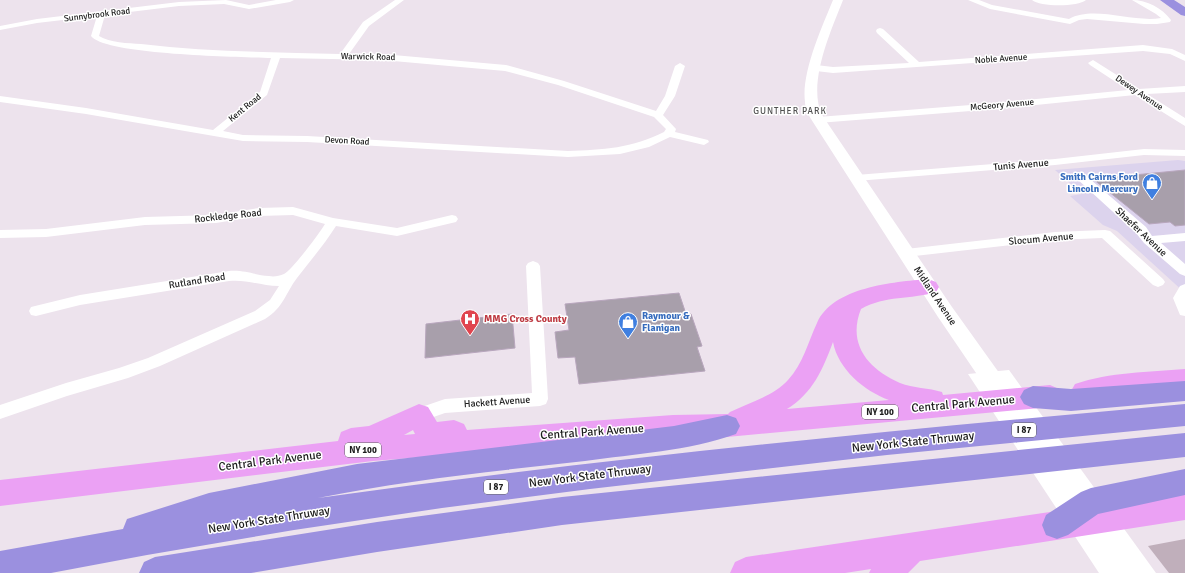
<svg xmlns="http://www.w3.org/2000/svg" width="1185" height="573" viewBox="0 0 1185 573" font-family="Signika,sans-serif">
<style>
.commercial{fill:#dcd3ed}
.construction{fill:#c0afbb}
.pier{fill:#fff}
.building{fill:#a89fab;stroke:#b8a6bd}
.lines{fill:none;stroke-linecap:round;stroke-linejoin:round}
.minor{fill:#fff;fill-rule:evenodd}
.tertiary{fill:#fff;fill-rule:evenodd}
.primary{fill:#eba1f4;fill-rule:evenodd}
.motorway{fill:#9b90df;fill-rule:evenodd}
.labels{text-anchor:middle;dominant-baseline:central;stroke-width:3;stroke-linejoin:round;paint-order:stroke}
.far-street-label{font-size:9px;fill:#1c1c1c;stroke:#fff}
.far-neighbourhood-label{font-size:9px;letter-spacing:1px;fill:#4f4f4f;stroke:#fff}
.shield{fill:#fff;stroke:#606060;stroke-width:1}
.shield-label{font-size:9px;font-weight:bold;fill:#1c1c1c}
.street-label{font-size:10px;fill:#1c1c1c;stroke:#fff}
.shop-label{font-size:10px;font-weight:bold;fill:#366cbe;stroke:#fff;text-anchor:end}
.health-label{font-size:10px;font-weight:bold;fill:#be3a42;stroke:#fff;text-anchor:start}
.near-street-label{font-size:12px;fill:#1c1c1c;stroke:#fff}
</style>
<rect width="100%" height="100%" fill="#ede3ed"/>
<path class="commercial" d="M1178,160l7,1v132l-68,-62 -14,-6 -33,-29 12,-2 -27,-24z"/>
<path class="construction" d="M1185,539v34h-16l-21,-27z"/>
<path class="pier" d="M1009,370l147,203h-57l-131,-199z"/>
<path class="building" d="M1185,170v55l-10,1 -5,-4 -21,2 -56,-45z
M679,293l7,21h5l11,32 -5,1 8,24 -126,13 -4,-27 -17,1 -3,-26 14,-2 -4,-26z
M512,314l3,34 -90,10 1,-34z"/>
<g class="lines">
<path class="minor" d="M226,0l23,5 27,-5h18l-4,2 -41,7 -25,-5 -45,2 -74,9 -6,21c11,7 29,7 42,8 66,8 132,8 199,10l23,-32 32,-22h9l-35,26 -20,28h33l124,11 58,16 92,30 9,-15 10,-30 5,-3 5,3 -10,30 -12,19 13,14 -1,3 33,8 1,2 -5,3 -34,-8 -21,10 -29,7 -52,3 -261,-15 -64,-1 -157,-27 -86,-12v-6l86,12 127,22 47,-38 11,-34c-29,-1 -166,-3 -180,-22l6,-20 -60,7 -37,7v-4l37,-7 142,-17zM280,58l102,2 123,11 53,14 96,32 12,12 -2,3c-31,16 -62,18 -96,19l-261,-15 -64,-1 -20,-4 44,-36z
M968,0h11l13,5 77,14c25,-14 64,4 92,-1l-5,-4 -24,-14c15,0 30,8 39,20l-1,2 -13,2h-13l-57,-5 -8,1 -9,4 -80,-15z
M1032,0h54c-8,7 -46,7 -54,0z
M880,28l3,1 36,33 224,-17 29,4 13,6v6l-15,-7 -27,-3 -310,22 -17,-2 -5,-3 5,-3 17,2 76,-4 -32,-30 -1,-2 1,-2z
M1093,60l46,29 46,-3v6l-38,2 38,24v8l-50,-31 -139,14 -178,14 -5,-3 5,-3 178,-14 132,-13 -38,-25 -2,-2z
M1144,149l41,1v6l-41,-1 -89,10 -199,16 -4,-1 -2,-2 2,-2 4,-1 199,-16z
M1080,173l4,1 62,53 6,9 33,-3v8l-24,2 24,21v12l-5,-2 -36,-31 -8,-10 -60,-55 -2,-2 2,-2z
M293,207l40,11 64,10 55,-13 4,1 2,3 -2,3 -59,14 -61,-10c-12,19 -26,35 -39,52 -12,16 -13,29 -32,41l-105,47 -32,12 -61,18 -67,23v-14l66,-22 53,-15 29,-10 107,-47 15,-11 9,-14c-18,0 -33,-7 -50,-5l-149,24 -44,11 -5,-1 -2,-4 2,-4 49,-12 149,-24c17,-1 25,4 40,5 5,1 10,0 15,-2 8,-4 35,-40 41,-50l-32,-9 -34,1 -43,7 -71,2 -99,12 -46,1v-8l46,-1 99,-12 71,-2 43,-7z
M1105,230l5,1 53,48 2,3 -2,3 -5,2 -5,-2 -51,-47 -47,2 -149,17 -5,-1 -2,-3 2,-3 5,-1 149,-17z
M533,261l5,2 2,3 8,133 -2,5 -6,2 -95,7 -26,9 -6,-2 -2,-5 2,-5 32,-11 87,-6 -6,-127 2,-3z
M1185,284v32l-5,-1 -7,-17 7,-12z"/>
<path class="tertiary" d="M833,0h10c-12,31 -36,83 -21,115l130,192 184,257 4,9h-28l-174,-256 -127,-198c-3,-5 -6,-11 -6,-17 -4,-29 17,-75 28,-102z"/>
<path class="primary" d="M928,279l8,3 3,5 -3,5c-26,8 -50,3 -75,17 -14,35 7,60 39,74 13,5 29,5 42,9l1,3 107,-10 9,4 4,7 -4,7 -9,4 -323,30h-54l-300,24 -373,45v-26l338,-39 3,-9 10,-4 18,-2 50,-22 9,3 9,15 17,-2 10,4 3,6 206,-15 55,-1 2,-2c18,-9 44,-16 58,-32 15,-16 20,-38 29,-57 16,-36 76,-41 111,-44zM833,342c5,27 31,49 56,58l-102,9c26,-16 36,-40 46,-67zM413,430l2,4 -11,1z
M1185,369v20l-67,6 -34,6 -9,-3 -4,-7 4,-7c35,-12 74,-12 110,-15z
M1185,492v28l-265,41 -12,12h-39l2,-4 -26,4h-115l5,-11 11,-5z"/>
<path class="motorway" d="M1160,0h14l11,7v9l-4,-1z
M1185,381v20l-114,10 -38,-3 -9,-4 -4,-7 4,-7 9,-4 38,3z
M1185,404v22l-298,29 -297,34 -148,19 -148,22 -147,25 -96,18h-51v-22l123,-22 4,-10 82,-26 148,-29 317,-38 53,-11 9,3 4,8 -4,8c-48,17 -101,20 -151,27 -89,10 -179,19 -267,37 288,-40 577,-68 867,-94z
M1185,433v24l-623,68 -185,27 -126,21h-112l5,-11 11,-5 222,-35 185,-25z
M1185,469v26l-87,19 -30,21 -11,4 -11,-4 -4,-10 4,-10 35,-23 10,-4z"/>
</g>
<defs>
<symbol id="shop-pin" viewBox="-11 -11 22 30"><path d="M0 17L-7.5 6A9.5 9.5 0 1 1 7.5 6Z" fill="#3f7fe0" stroke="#fff"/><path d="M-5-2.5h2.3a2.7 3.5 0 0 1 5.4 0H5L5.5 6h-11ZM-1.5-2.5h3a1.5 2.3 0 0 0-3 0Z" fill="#fff"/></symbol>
<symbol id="hospital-pin" viewBox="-11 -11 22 30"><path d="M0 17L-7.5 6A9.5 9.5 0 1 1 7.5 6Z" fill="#e0444e" stroke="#fff"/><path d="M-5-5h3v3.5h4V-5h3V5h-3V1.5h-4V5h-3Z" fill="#fff"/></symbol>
</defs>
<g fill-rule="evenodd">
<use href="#shop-pin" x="1141" y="172" width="22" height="30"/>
<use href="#hospital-pin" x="459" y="308" width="22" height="30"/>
<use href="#shop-pin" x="617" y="311" width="22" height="30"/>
</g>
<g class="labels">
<g class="far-street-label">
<text transform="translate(97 15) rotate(-7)">Sunnybrook Road</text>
<text transform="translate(368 57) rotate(1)">Warwick Road</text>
<text transform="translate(1001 59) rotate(-4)">Noble Avenue</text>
<text transform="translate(1139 93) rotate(34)">Dewey Avenue</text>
<text transform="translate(1002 105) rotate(-5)">McGeory Avenue</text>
<text transform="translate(245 108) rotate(-39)">Kent Road</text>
<text transform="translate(347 141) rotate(3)">Devon Road</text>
</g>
<g class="far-neighbourhood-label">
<text x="790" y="111">GUNTHER PARK</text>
</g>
<g class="shield">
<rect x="862" y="405" width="36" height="14" rx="3"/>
<rect x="1012" y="423" width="24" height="14" rx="3"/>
<rect x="345" y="443" width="36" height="14" rx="3"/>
<rect x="484" y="480" width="24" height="14" rx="3"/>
</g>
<g class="shield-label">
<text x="880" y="412">NY 100</text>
<text x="1024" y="430">I 87</text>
<text x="363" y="450">NY 100</text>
<text x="496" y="487">I 87</text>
</g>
<g class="street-label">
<text transform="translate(1021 165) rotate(-5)">Tunis Avenue</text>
<text transform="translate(228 216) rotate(-6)">Rockledge Road</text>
<text transform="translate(1141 232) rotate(43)">Shaefer Avenue</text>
<text transform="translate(1041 239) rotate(-5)">Slocum Avenue</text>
<text transform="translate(197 281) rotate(-9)">Rutland Road</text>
<text transform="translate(935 296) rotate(56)">Midland Avenue</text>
<text transform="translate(497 402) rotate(-4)">Hackett Avenue</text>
</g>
<g class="shop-label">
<text x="1138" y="177">Smith Cairns Ford<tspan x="1138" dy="12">Lincoln Mercury</tspan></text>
<text x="642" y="316" text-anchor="start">Raymour &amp;<tspan x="642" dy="12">Flanigan</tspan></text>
</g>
<g class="health-label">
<text x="484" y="319">MMG Cross County</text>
</g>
<g class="near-street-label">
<text transform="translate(963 404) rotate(-5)">Central Park Avenue</text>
<text transform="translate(592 432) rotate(-4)">Central Park Avenue</text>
<text transform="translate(913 442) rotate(-6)">New York State Thruway</text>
<text transform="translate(270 461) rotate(-7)">Central Park Avenue</text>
<text transform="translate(590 476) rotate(-7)">New York State Thruway</text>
<text transform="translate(269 520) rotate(-9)">New York State Thruway</text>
</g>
</g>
</svg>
